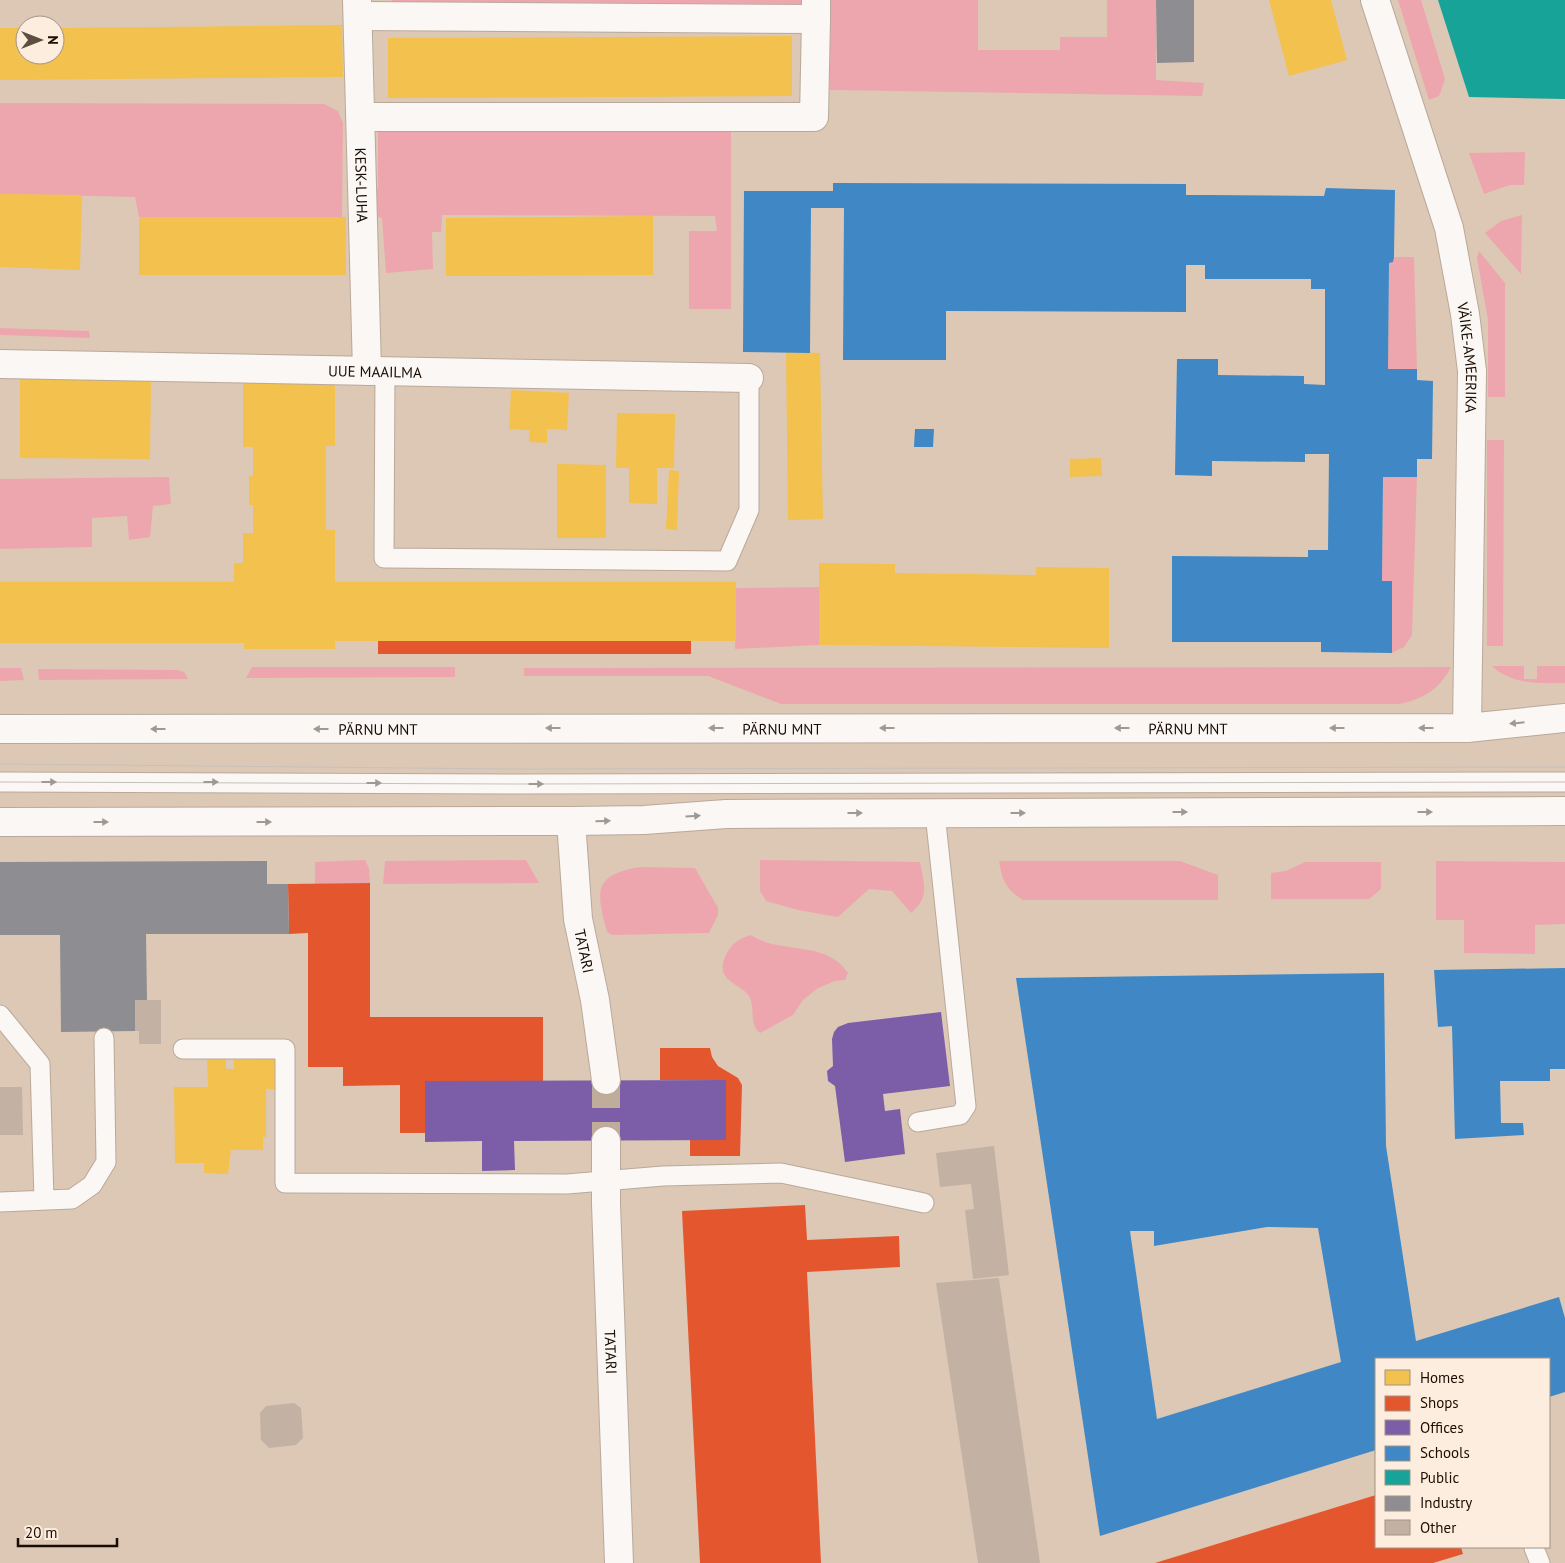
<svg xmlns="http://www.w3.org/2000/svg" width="1565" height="1563" viewBox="0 0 1565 1563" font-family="'PT Sans',sans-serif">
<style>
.green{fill:#eea6ae}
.homes{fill:#f2c14e}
.shops{fill:#e4572e}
.offices{fill:#7b5ea7}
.schools{fill:#3f88c5;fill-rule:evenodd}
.public{fill:#17a398}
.industry{fill:#8d8d92}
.building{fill:#c3b1a4}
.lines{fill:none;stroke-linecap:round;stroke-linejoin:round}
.street-tunnel{stroke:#c0ac9a;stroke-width:28;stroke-dasharray:28 14;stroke-linecap:butt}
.lane-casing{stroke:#b9a99b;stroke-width:21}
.street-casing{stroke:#b9a99b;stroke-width:30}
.primary-casing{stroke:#b9a99b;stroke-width:30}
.lane{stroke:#faf7f4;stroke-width:19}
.street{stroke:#faf7f4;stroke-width:28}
.primary{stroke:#faf7f4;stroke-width:28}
.tram{stroke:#c7c1bc;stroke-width:1}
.oneway{fill:#a09993}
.labels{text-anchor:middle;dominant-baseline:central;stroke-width:5;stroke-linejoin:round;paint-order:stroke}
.street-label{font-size:15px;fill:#190c02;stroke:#fdeddf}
</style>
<rect width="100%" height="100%" fill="#ddc8b5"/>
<path class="green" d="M392,0h415v4l-332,-2 -1,9 -83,2z
M830,0h148v50h82v-13h47v-37h49v80l48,3 -2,13 -372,-6z
M1398,0h23l24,79 -6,17 -10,4z
M0,103l324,1 14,7 5,12 -1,94h-203l-4,-20 -135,-3z
M731,120v189h-42v-78h28l-2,-15 -273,-1 -1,17h-9l1,37 -47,4 -4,-55 -14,-3 -1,-27h11v-67z
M1525,152l-1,33h-14l-26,9 -15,-41z
M1522,215l-1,59 -36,-41 16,-12z
M1479,251l26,32v114h-17v-77l-11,-62z
M1394,257h20l3,112h-29l1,-106z
M0,328l89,3 1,7 -90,-3z
M1487,440h17l-1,206h-16z
M169,477l2,27 -18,2 -3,31 -21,3 -2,-24 -35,2v29l-92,2v-70z
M1383,477h34l-5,158 -8,12 -12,6v-72h-10z
M819,587v58l-84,4 1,-61z
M1492,666h32v13h13v-13h28v17c-25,0 -54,2 -73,-17z
M252,667h203v10l-209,1z
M1451,667c-12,23 -28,32 -52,37h-618l-73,-28h-184v-8z
M0,668h21l3,12 -24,1z
M38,669l139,1 7,2 4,7 -149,1z
M365,860l4,8 1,15 -55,1v-22z
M526,860l13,23 -156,1 2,-23z
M760,860l160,2c4,23 10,35 -9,51l-19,-22 -23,-2 -31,28 -40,-7 -32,-9 -6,-10z
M999,861h181l38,14v25h-195c-17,-10 -21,-20 -24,-39z
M1436,861l129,1v62l-30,1v29l-71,-1v-33h-28z
M1305,862h76v27l-12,10h-98v-26l15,-2z
M640,867l55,1 23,40v7l-9,18 -97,2 -5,-3c-11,-41 -14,-57 33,-65z
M751,935c30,20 75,4 97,38l-3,7 -10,1 -17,7 -15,12 -10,15 -33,18c-11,-8 -5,-24 -10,-35 -7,-16 -39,-15 -23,-45 5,-10 13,-15 24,-18z"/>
<path class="homes" d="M1269,0h62l16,60 -58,16z
M342,25l1,52 -343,3v-52h25v27h30v-27z
M792,36v60l-404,2v-60z
M0,194l82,1 -2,75 -80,-3z
M653,216v59l-207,1v-58z
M139,217h207v58h-207z
M786,352l34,1 3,166 -35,1z
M20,379l131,1 -1,79 -130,-1z
M243,383h92v63h-9v84h9v52h401v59h-401v8h-91v-6h-244v-61h234v-19h9v-30h10v-28h-4v-29h4v-29h-10z
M511,390l58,3 -2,37 -20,-1v14l-18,-1 1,-12 -21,-1z
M617,413l58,1 -1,54h-17v36l-28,-1v-35h-13z
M1101,458l1,18 -32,1v-18z
M557,464l49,1v73h-49z
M669,470l10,1 -2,59 -11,-1z
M819,563l76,1v9l141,2v-8l73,1v80l-290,-3z
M207,1057h19v12h8v-9l41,-1v30h-9v48h-3v13h-32l-3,24 -24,-1v-10h-29l-1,-76h34z"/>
<path class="shops" d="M378,641h313v13h-313z
M370,883v134h173v64h-118v52h-25v-48l-57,1v-19h-35v-134l-19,1 -1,-50z
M660,1048h50l2,9 6,9 20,12 4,7 -2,71h-50v-16h36v-60h-66z
M805,1205l2,35 92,-4 1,31 -93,5 14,291h-121l-18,-352z
M1376,1495v52h85l2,7 -30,9h-278z"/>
<path class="offices" d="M941,1012l9,74 -67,8 2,17 15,-2 5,45 -60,8 -10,-76 -7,-5 -1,-10 6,-5 -1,-27 2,-7 4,-5 10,-4z
M726,1080v60l-212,1 1,29 -33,1v-30l-57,1v-61z"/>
<path class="schools" d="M833,183l353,1v11h20l118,1 2,-8 69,2 -1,67 -1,5 -4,1 -1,106h29v11l16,1 -1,78h-15v18h-34l-1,104h10v72l-71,-1v-10h-149v-86l136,1v-7h20l1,-96h-24v8l-93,-1v15l-37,-1 2,-116h41v16l86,1v8l21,1v-96h-14v-10h-106v-14h-19v47l-240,-1v49h-103l1,-152h-33l-1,145 -67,-1 1,-161h89z
M915,429h19l-1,18h-19z
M1565,968v101h-15v12h-50l1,42h22l1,12 -69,4 -3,-113 -14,1 -4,-57z
M1384,973l2,173 30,195 143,-44 6,21v74l-16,5v-38h-173v91l-276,86 -84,-558zM1267,1227l51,1 23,134 -184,57 -27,-188h24v15z"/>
<path class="public" d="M1438,0h127v99l-96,-2z"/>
<path class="industry" d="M1156,0h38v62l-37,1z
M267,861v23h21l1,50h-143l1,66h-12v31l-74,1 -1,-97h-60v-73z"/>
<path class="building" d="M135,1000h26v44h-22v-13h-4z
M0,1087h22l1,48h-23z
M994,1146l15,129 -36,4 -8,-69 9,-1 -3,-25 -31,3 -4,-34z
M998,1278l1,1 41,284h-62l-42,-280z
M294,1403l7,5 2,30 -7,7 -27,3 -8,-8 -1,-27 6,-7z"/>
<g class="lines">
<path class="street-tunnel" d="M606,1080v61"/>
<defs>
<path id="lane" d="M385,371l-1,187 343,3 22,-51v-132
M0,782l515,2 1050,-2
M0,1015l40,49 4,136
M183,1049h102v134l282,1 96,-8 118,-3 143,30
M918,1122l42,-7 6,-9 -31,-293
M0,1202l72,-3 20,-14 14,-23 -2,-124
M1534,1548l6,15"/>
<g id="street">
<path id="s1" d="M357,0l10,371"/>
<path id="s2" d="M1375,0l74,228 16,86 7,57 -5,357"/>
<path d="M358,16l458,3v-18"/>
<path d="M361,117h453l2,-98"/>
<path id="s3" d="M0,364l749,14"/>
<path id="s4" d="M571,821l7,98 17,81 11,80"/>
<path id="s5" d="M606,1141v63l13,359"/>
</g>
<g id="primary">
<path id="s6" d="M0,729l1467,-1 98,-10"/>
<path d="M0,822l571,-1 73,-1 82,-6 839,-3"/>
</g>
</defs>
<use href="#lane" class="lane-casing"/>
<use href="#street" class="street-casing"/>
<use href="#primary" class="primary-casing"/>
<use href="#lane" class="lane"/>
<use href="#street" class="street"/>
<use href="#primary" class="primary"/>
<path class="tram" d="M0,764l515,5 1050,-2
M0,782l515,2 1050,-2"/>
</g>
<defs><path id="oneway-solid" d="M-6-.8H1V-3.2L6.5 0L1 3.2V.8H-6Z" transform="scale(1.25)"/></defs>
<g class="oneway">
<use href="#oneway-solid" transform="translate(1517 723) rotate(174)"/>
<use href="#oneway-solid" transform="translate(553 728) rotate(180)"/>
<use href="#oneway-solid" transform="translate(716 728) rotate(-180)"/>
<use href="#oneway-solid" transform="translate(887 728) rotate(180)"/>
<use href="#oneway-solid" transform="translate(1122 728) rotate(-180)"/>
<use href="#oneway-solid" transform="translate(1337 728) rotate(-180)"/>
<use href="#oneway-solid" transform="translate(1426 728) rotate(180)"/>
<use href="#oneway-solid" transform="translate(158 729) rotate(-180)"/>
<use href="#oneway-solid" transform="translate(321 729) rotate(180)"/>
<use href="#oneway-solid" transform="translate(49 782)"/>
<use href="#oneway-solid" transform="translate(211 782)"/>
<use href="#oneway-solid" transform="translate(374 783)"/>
<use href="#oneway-solid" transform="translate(536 784)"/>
<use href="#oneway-solid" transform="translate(1180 812)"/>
<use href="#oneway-solid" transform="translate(1425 812)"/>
<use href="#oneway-solid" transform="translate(855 813)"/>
<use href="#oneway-solid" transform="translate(1018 813)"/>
<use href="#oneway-solid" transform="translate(693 816) rotate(-4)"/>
<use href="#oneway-solid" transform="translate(603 821) rotate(-1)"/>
<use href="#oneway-solid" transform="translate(101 822)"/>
<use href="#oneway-solid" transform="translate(264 822)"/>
</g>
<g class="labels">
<g class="street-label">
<text stroke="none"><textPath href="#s1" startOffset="185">KESK-LUHA</textPath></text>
<text stroke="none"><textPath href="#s2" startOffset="371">VÄIKE-AMEERIKA</textPath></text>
<text stroke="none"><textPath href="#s3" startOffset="375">UUE MAAILMA</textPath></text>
<text stroke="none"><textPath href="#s6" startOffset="782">PÄRNU MNT</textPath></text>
<text stroke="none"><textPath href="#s6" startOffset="1188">PÄRNU MNT</textPath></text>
<text stroke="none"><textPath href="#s6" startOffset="378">PÄRNU MNT</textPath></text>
<text stroke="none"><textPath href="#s4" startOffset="131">TATARI</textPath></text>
<text stroke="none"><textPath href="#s5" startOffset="211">TATARI</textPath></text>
</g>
</g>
<rect x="1375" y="1358" width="175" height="190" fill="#fdeddf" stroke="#a29387"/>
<rect x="1385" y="1370" width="25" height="15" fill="#f2c14e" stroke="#a29387"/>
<text x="1420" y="1383" font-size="15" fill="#190c02">Homes</text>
<rect x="1385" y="1396" width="25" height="15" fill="#e4572e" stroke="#a29387"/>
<text x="1420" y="1408" font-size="15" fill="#190c02">Shops</text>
<rect x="1385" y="1420" width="25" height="15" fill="#7b5ea7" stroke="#a29387"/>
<text x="1420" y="1433" font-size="15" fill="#190c02">Offices</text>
<rect x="1385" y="1446" width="25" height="15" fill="#3f88c5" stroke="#a29387"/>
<text x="1420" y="1458" font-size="15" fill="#190c02">Schools</text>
<rect x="1385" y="1470" width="25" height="15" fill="#17a398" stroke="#a29387"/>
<text x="1420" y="1483" font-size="15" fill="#190c02">Public</text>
<rect x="1385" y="1496" width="25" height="15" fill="#8d8d92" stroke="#a29387"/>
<text x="1420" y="1508" font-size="15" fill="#190c02">Industry</text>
<rect x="1385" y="1520" width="25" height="15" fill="#c3b1a4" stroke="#a29387"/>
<text x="1420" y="1533" font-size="15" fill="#190c02">Other</text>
<g transform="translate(40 40) rotate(90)"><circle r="24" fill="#fdeddf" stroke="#a29387"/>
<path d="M0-4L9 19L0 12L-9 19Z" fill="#5e4e41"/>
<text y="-8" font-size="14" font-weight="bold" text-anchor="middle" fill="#190c02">N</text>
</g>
<path d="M18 1538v8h99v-8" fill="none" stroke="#190c02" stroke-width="2.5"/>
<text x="25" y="1538" font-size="15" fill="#190c02" stroke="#fdeddf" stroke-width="4" paint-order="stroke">20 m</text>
</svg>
